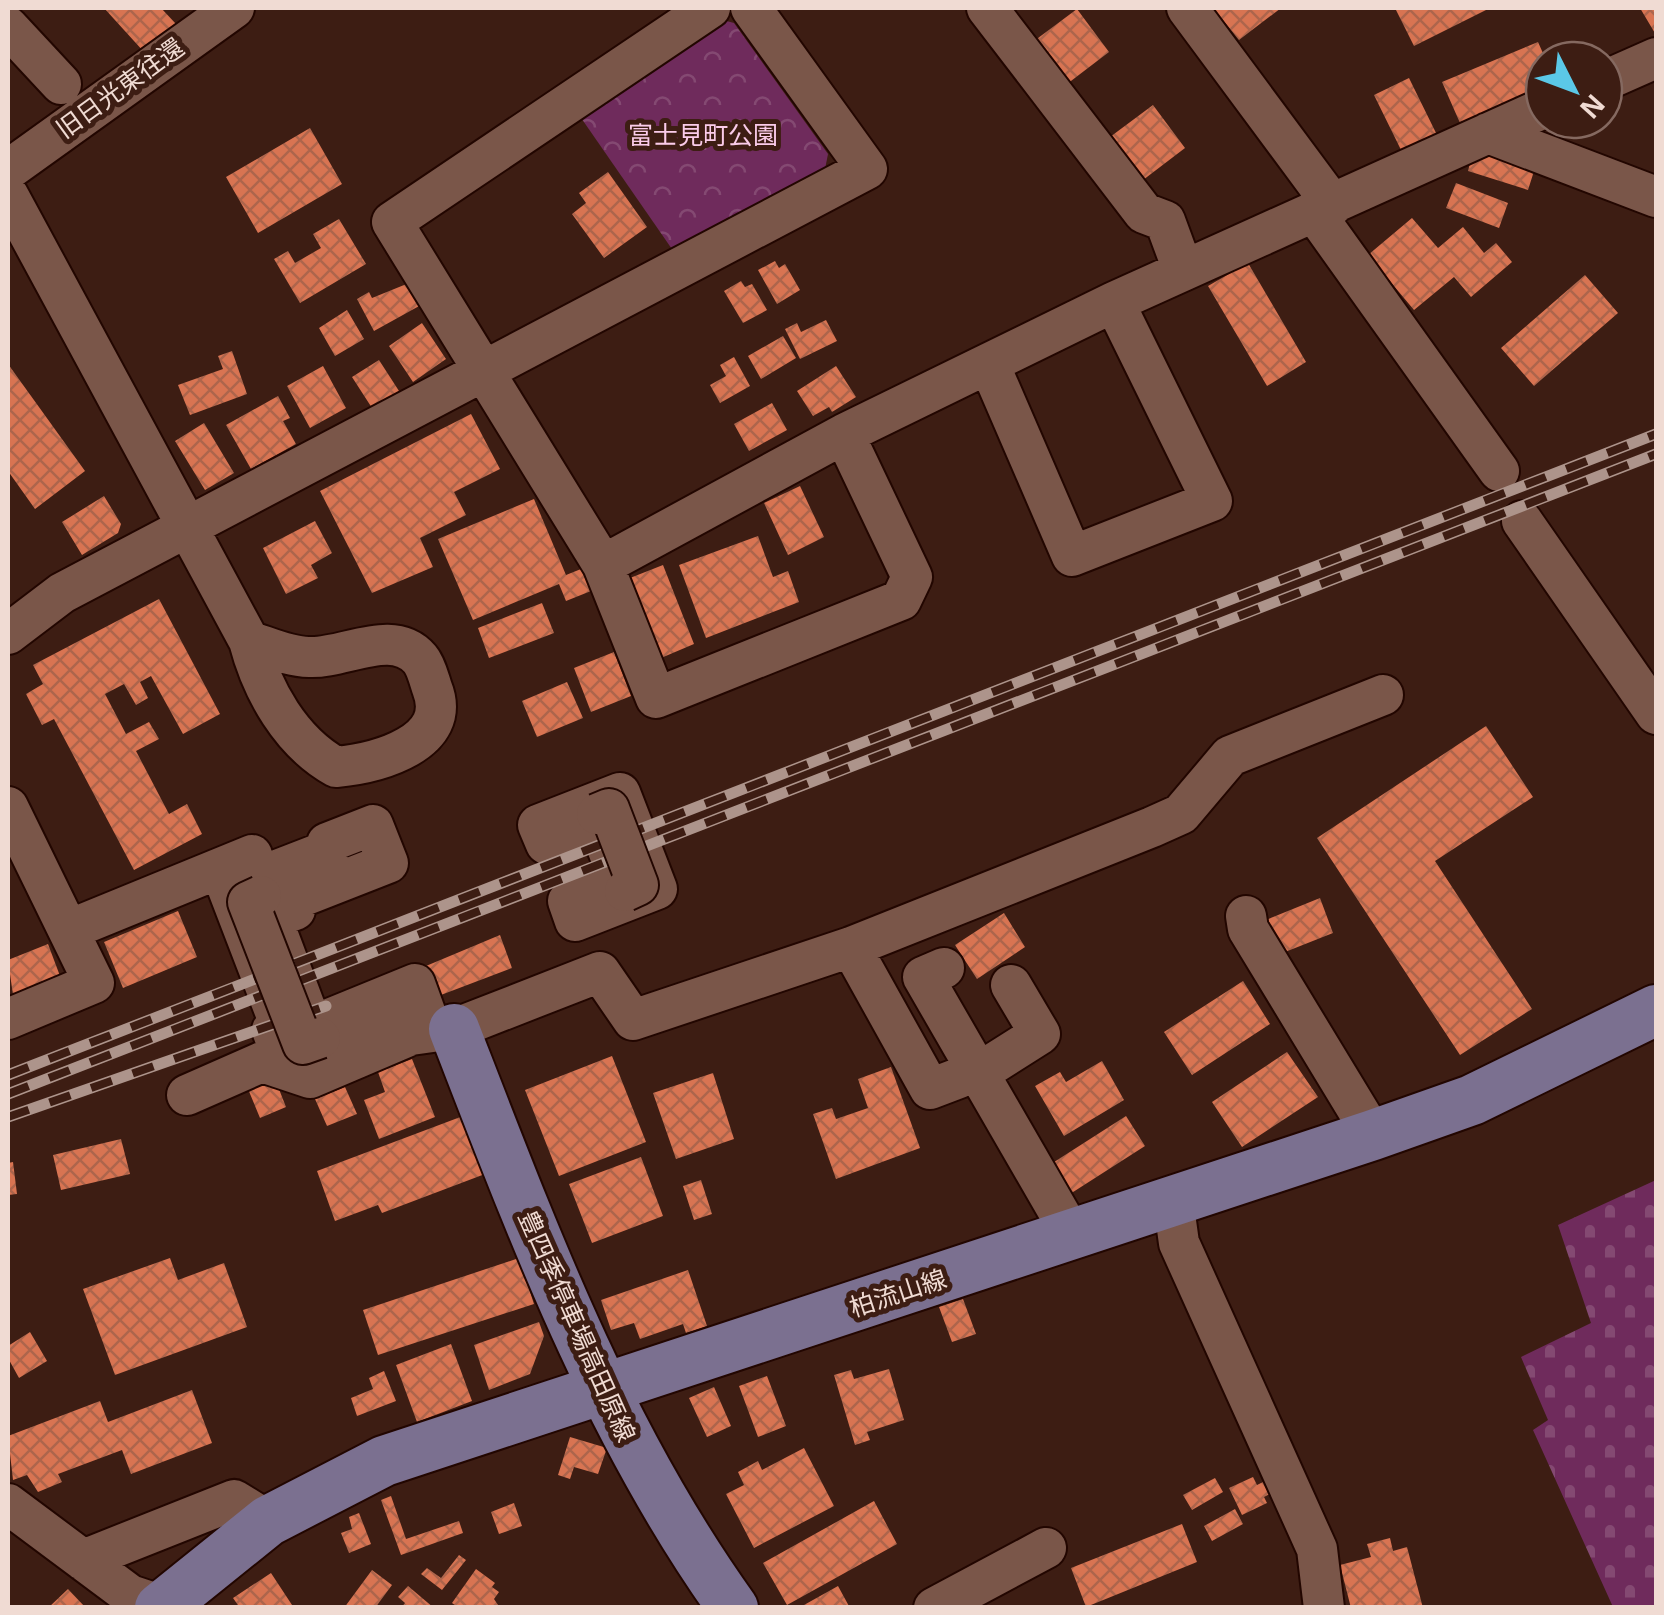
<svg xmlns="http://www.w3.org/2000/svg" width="1664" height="1615" viewBox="0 0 1664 1615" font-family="Helvetica,'Noto Sans JP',sans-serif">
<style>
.forest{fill:url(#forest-crowns)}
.cemetery{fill:url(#cemetery-stones)}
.building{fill:url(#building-cross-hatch)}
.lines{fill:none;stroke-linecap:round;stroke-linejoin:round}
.minor-casing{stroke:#220600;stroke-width:44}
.major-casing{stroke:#220600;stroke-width:54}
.minor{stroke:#7a5649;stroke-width:40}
.major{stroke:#7b7090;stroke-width:50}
.rail-casing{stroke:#ad948b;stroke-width:11}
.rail{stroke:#3d1d13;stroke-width:8;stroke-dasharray:22;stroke-linecap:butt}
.minor-bridge-casing{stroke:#220600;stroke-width:44;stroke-linecap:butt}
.minor-bridge{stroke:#7a5649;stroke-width:40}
.labels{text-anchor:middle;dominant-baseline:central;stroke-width:10;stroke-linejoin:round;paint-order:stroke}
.street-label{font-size:25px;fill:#f0dbd3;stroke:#3d1d13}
.park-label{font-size:25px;fill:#facbe9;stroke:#3d1d13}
</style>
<defs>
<pattern id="forest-crowns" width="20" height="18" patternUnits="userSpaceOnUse" patternTransform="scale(2.5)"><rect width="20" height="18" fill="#6f2b5c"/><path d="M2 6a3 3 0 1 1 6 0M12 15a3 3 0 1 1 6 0" fill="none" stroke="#844972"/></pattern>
<pattern id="cemetery-stones" width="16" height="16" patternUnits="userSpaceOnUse" patternTransform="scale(2.5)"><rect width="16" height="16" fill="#6f2b5c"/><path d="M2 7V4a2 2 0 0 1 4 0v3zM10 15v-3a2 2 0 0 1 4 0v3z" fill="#844972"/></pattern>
<pattern id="building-cross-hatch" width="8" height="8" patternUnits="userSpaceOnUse" patternTransform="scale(2.5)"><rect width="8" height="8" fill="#d87452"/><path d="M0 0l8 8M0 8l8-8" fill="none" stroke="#ad654c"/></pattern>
</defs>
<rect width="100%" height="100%" fill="#3d1d13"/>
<path class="forest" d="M719,19l15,4 94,131 -4,20 -150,78 -97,-140z"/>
<path class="cemetery" d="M1656,1180v427h-43l-80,-177 15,-10 -27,-63 70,-34 -33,-98z"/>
<path class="building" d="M104,8h57l15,16 -32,28z
M1213,8h68l-42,32z
M1395,8h95l-76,38z
M1640,8h16v27z
M1077,9l32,43 -42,32 -33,-43z
M1538,42l8,18 -2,28 -84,35 -18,-41z
M1409,78l28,57 -35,17 -28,-57z
M1153,105l32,43 -42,32 -33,-43z
M310,128l32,56 -84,49 -32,-56z
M1487,153l48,15 -7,22 -60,-19 2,-8z
M608,172l39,55 -43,31 -32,-44 14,-11 -7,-10z
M1456,183l52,20 -9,25 -53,-20z
M1412,218l26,30 25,-21 21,26 12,-10 16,19 -41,35 -17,-20 -40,33 -46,-55z
M339,219l27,45 -66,39 -26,-44 14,-8 7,12 26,-15 -8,-14z
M775,261l4,7 6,-4 15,26 -23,14 -19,-34z
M1248,263l58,99 -39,24 -59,-100z
M1585,275l33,38 -84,73 -33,-38z
M741,281l4,6 7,-3 15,26 -24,13 -19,-32z
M409,283l12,22 -47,26 -17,-32 12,-7 3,6z
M347,310l17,29 -29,17 -16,-28z
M826,320l11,21 -37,18 -15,-30 12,-6 4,9z
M422,323l24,36 -33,23 -24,-36z
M783,336l13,22 -35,21 -13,-23z
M232,351l15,43 -57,21 -12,-30 45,-16 -5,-13z
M734,357l16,29 -30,17 -10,-18 16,-9 -6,-11z
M379,360l20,31 -27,17 -20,-31z
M8,364l77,107 -50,38 -27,-38z
M323,366l23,42 -36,20 -23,-42z
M836,366l20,31 -24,15 -3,-5 -16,9 -16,-25z
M278,396l12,22 -7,3 13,23 -45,25 -25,-44z
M772,403l15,27 -38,21 -15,-27z
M471,414l29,55 -46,23 12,23 -46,23 13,29 -61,26 -52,-102z
M204,423l30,50 -29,17 -30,-49z
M800,486l24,51 -36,18 -24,-52z
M104,496l17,28 -3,9 -36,22 -20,-33z
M534,499l32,76 15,-6 10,22 -25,10 -7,-17 -86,36 -35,-81z
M315,521l17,32 -21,12 7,13 -32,16 -23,-46z
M758,536l15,41 15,-6 11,31 -93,36 -27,-73z
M663,565l31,79 -33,14 -31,-80z
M159,599l61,115 -37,20 -32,-58 -11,6 8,16 -12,7 -12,-21 -19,10 21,40 23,-12 10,17 -23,12 33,63 18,-10 15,30 -68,36 -80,-151 -12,6 -16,-31 17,-10 -10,-19z
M542,603l12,30 -65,25 -11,-30z
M614,652l17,44 -40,16 -17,-44z
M567,682l16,36 -46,19 -15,-36z
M1486,726l47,71 -98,64 97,148 -72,46 -143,-217z
M1320,898l13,35 -53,21 -14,-34z
M178,911l19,46 -74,31 -19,-46z
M1004,913l21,34 -48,32 -22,-34z
M500,935l12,33 -79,30 -19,-27z
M48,944l12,32 -47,19 -5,-35z
M1243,981l27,43 -78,51 -28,-43z
M1287,1052l31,45 -76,50 -30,-45z
M612,1056l34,86 -87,34 -34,-86z
M412,1059l23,58 -56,22 -15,-39 21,-8 -7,-20z
M1102,1061l22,39 -60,36 -29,-50 25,-14 6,10z
M891,1067l29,81 -84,31 -23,-65 19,-6 4,11 32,-11 -10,-29z
M713,1073l21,66 -58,20 -23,-66z
M275,1079l11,28 -26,11 -12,-29z
M345,1087l12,27 -30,12 -12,-27z
M463,1116l22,58 -103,39 -4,-8 -43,16 -18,-50z
M1126,1116l19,30 -75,48 -19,-30z
M121,1139l9,35 -69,16 -8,-35z
M641,1157l22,59 -71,27 -23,-59z
M13,1162l4,32 -9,1v-32z
M701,1180l11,34 -18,6 -11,-34z
M170,1258l8,22 46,-17 23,64 -132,48 -32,-86z
M519,1258l15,46 -156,51 -15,-45z
M688,1270l19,56 -21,7 -3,-9 -43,15 -6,-16 -23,7 -10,-30z
M963,1299l13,35 -24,8 -13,-35z
M539,1322l5,14 -14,38 -41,16 -15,-45z
M30,1332l17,29 -28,17 -11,-20v-12z
M451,1344l21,57 -55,21 -21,-57z
M889,1369l15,51 -37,12 3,8 -15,5 -21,-70 17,-5 3,9z
M384,1371l12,30 -39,15 -6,-18 22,-9 -4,-11z
M767,1376l19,50 -28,11 -19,-51z
M714,1387l17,39 -24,11 -18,-39z
M192,1390l20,53 -81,31 -9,-24 -64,24 4,8 -24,10 -11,-17 -14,5 -5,-44 92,-35 8,21z
M570,1437l37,11 -9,26 -24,-7 -4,12 -12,-4z
M804,1448l30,58 -80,42 -28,-54 18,-9 -6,-13 20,-11 4,9z
M1253,1477l4,8 12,-6 6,12 -11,6 3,6 -25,12 -13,-27z
M1215,1478l8,14 -31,18 -9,-15z
M391,1496l15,43 53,-18 4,12 -62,22 -20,-55z
M874,1501l23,43 -110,61 -24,-42z
M514,1503l8,23 -23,8 -8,-22z
M1235,1509l8,15 -31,17 -8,-15z
M359,1513l12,31 -22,9 -8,-20 11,-4 -3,-12z
M1182,1524l15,38 -111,45 -15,-39z
M1390,1538l3,13 14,-4 16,61h-72l-11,-43 31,-8 -4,-13z
M459,1555l7,5 -24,30 -21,-16 6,-6 14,10z
M476,1569l19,14 -3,4 7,5 -5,7 6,9h-41l-7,-5z
M372,1570l20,15 -17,23h-31z
M271,1573l23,35h-54l-7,-10z
M408,1586l26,22h-33l4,-5 -7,-6z
M838,1586l12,22h-45l-1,-3z
M68,1589l18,19h-38z"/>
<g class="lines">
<defs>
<path id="minor" d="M710,8l-318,214 211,343 241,-131 270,-132 430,-194
M987,8l157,205 21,8 18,49
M1187,8l146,197
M8,27l53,57
M1604,81l52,-23
M1488,133l168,64
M8,170l226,-162
M8,195l241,446c13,50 42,101 87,126 42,-4 118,-24 96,-79 -3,-9 -6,-22 -12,-29 -27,-32 -76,0 -111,-2 -20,0 -41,-10 -60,-16
M1314,212l185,259
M989,364l83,192 140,-55 -98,-199
M1522,521l134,193
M603,565l53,133 245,-98 11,-23 -68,-143
M8,634l54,-41 805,-424 -116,-161
M620,793l37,96 -82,32 -7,-20 52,-20 -22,-57 -52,20 -8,-19z
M8,807l86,176 -86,36
M373,825l15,38 -97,38 4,9 -23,9 40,107 103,-42 13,36 -131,48 -8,-20 -9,3 -8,-21 9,-3 -53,-138 101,-39 -2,-7z
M1246,916l2,13 125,206
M71,929l181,-74
M851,947l79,142 29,-11
M944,968l-21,9 149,258
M977,1074l63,-40 -29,-49
M187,1095l75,-33 48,16 101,-43 43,-6 146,-57 33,48 218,-73 301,-120 29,-13 49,-58 153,-61
M1173,1200l6,43 138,306 7,59
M8,1504l122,91 39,13
M83,1560l151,-60 34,21
M934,1608l112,-60"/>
<path id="major" d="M454,1029c78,201 152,402 279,579
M160,1608l108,-87 116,-60 989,-326 99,-35 184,-90"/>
</defs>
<use href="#minor" class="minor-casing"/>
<use href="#major" class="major-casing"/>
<use href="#minor" class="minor"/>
<use href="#major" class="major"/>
<defs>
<path id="rail" d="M8,1075l1648,-641
M8,1094l1648,-640
M8,1117l318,-111"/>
</defs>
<use href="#rail" class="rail-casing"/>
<use href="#rail" class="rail"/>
<defs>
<path id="minor-bridge" d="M597,814l12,-5 29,76 -13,6
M261,896l-13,6 55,142 17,-6"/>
</defs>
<use href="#minor-bridge" class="minor-bridge-casing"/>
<use href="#minor-bridge" class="minor-bridge"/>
</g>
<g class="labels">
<g class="street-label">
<text transform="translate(120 88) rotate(-36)">旧日光東往還</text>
<text transform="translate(898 1293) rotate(-18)">柏流山線</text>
<text transform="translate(577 1326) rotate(66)">豊四季停車場高田原線</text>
</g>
<g class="park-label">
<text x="703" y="135">富士見町公園</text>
</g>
</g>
<rect width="1664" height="1615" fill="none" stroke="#f0dbd3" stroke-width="20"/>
<g transform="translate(1574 90) rotate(132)"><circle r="48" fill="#3d1d13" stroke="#856960" stroke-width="2.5"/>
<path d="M0-8L18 38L0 25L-18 38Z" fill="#5bc8e7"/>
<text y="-15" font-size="28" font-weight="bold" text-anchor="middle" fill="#f0dbd3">N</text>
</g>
</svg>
